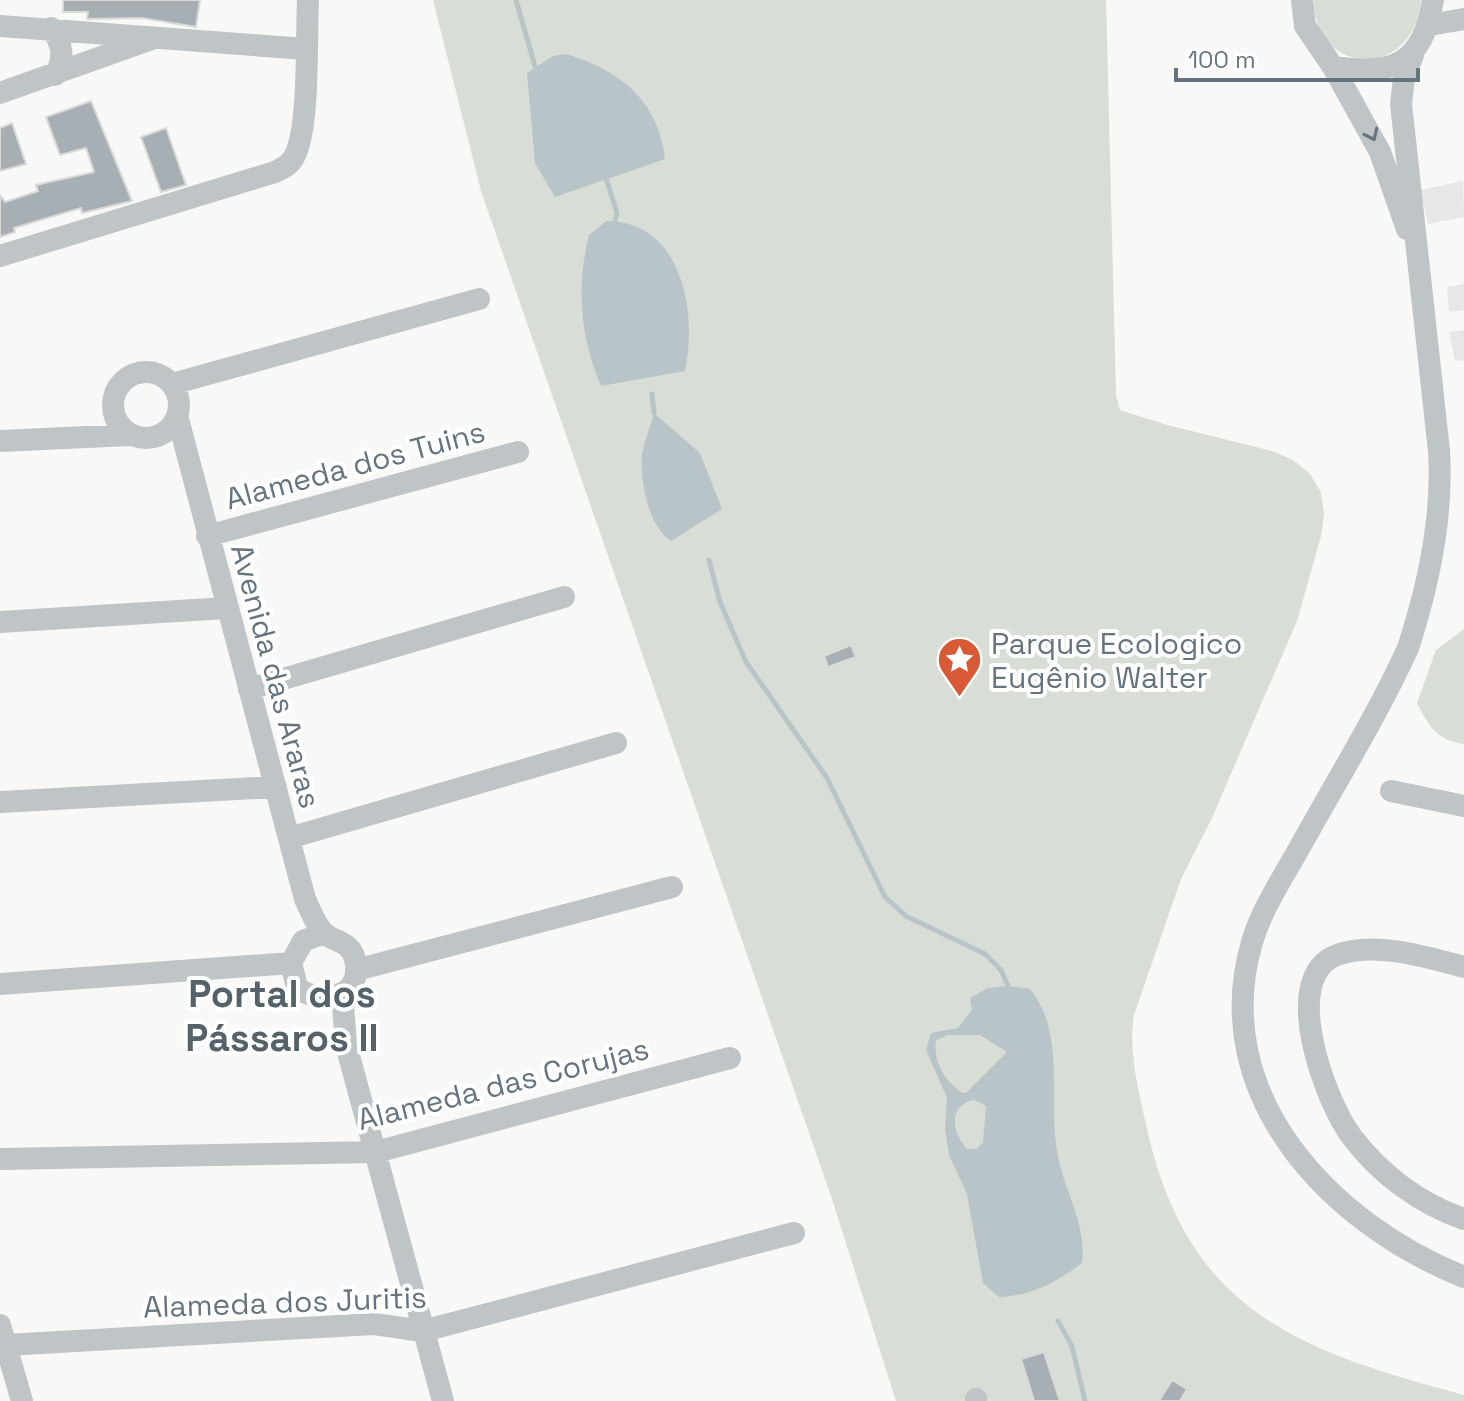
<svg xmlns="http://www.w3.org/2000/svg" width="1464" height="1401" viewBox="0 0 1464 1401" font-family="'Space Grotesk',sans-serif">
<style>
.built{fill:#e6e7e6}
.green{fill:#d8ddd5}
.water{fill:#b9c4c8;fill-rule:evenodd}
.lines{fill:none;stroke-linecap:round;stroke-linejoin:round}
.stream{stroke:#b9c4c8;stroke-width:5}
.building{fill:#a7afb4;stroke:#dadad8;stroke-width:2}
.minor{stroke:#bfc4c7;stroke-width:22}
.oneway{stroke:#65747e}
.labels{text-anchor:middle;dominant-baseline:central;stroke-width:8;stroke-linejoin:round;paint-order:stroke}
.street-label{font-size:30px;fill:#65747e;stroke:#fff}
.poi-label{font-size:30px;fill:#65747e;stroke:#fff;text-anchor:start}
.district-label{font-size:38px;font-weight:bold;fill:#56626a;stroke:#fff}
</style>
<rect width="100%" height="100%" fill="#f8f8f6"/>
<path class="built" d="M1463,181l1,36 -36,7 -8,-34z
M1464,284v26l-15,2 -2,-25z
M1464,330v30l-9,1 -6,-29z"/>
<path class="green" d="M433,0h673l10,395 4,15 47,15 105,26 21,9 17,14 11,18 3,22 -3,22 -24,85 -86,199 -30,59 -47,136c-6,39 5,76 13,114 41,183 152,222 317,266v6h-568l-65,-205 -350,-1005z
M1314,0h107c-8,83 -108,75 -107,0z
M1464,629v115c-28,-4 -35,-18 -47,-41l19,-53z"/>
<path class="water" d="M566,54c54,16 93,47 99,105l-110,38 -20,-34 -8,-90 26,-17z
M606,221c75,-1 92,90 79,150l-84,15c-21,-49 -25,-99 -12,-151z
M654,413l46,40 22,56 -51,32c-23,-15 -31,-60 -29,-86 2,-13 9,-29 12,-42z
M1008,986l22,3c37,45 17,114 28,167 7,37 29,69 24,107 -27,20 -48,32 -83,34l-16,-14 -16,-89 -18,-39 -4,-26 2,-31 -21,-48 5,-17 27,-5 14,-18 -2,-12 18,-10zM948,1035h32l27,17 -40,40 -5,1c-18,-13 -29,-31 -26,-53zM974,1100l12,6 -3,37 -7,6h-9c-15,-16 -20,-44 7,-49z"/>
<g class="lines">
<path class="stream" d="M516,0l19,66
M606,178l11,35 -2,8
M652,394l2,19
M709,560l11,42 26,60 81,116 58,119 21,19 79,38 16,16 7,16
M1058,1321l14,25 13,55"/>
</g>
<path class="building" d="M63,0h137l-4,27 -54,-9 -55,1 1,-7h-25z
M91,101l41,100 -50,12 -1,-5 -67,20 1,4 -15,5v-42l5,7 33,-11 -2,-6 58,-13 -8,-24 -26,7 -14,-38z
M12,123l14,41 -26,7v-43z
M166,128l20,57 -25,7 -20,-55z
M851,645l5,12 -28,10 -4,-11z
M1044,1352l6,19 10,30h-26l-6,-20 -7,-22z
M1172,1380l15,9 -7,12h-21z"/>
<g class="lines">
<path class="minor" d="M1302,0l3,26 28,41c61,9 90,-3 100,-67
M1429,25l35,-6
M0,26l305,23
M51,28c12,17 14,29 4,47
M1413,55l-9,23 -3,26 38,347c4,65 -11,136 -31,197 -31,68 -71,132 -107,197 -17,31 -39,63 -49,97 -45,155 80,282 212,335
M1333,67l47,85 27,77
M0,93l152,-54
M0,256l275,-84c8,-4 15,-7 19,-15 16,-28 12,-121 14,-157
M113 405a33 33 0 1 1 66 0a33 33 0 1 1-66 0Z
M172,384l307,-85
M178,419l127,480c5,10 10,25 18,33 11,11 27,8 32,27 9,37 -33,49 -58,28l-6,-24 12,-22 21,-8
M0,441l130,-6
M207,536l311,-84
M0,622l227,-14
M249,689l315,-92
M1391,791l73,15
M0,802l276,-15
M289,838l327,-95
M1464,967c-37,-10 -89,-26 -127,-12 -59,22 -11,148 15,182 28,37 68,67 112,82
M356,970l316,-83
M0,984l291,-21
M342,993l4,52 97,356
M0,1159l376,-7 354,-94
M0,1325l22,76
M6,1345l368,-21 49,7 371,-98
M976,1401v-2"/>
</g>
<defs><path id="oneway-chevron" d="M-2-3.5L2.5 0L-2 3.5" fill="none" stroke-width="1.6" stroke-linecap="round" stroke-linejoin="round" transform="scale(2)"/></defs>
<use class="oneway" href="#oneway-chevron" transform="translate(1372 135) rotate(65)"/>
<defs>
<symbol id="sight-pin" viewBox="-11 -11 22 30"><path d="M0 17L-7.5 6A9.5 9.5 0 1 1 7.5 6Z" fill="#d75936" stroke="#fff"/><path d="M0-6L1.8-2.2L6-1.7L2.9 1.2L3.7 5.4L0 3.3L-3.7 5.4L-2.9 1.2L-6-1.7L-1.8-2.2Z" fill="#fff"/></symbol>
</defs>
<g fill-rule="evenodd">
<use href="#sight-pin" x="934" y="634" width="51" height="69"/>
</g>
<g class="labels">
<g class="street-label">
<text transform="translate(355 465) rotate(-15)">Alameda dos Tuins</text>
<text transform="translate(276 676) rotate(75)">Avenida das Araras</text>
<text transform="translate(503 1084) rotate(-14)">Alameda das Corujas</text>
<text transform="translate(285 1302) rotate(-2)">Alameda dos Juritis</text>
</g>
<g class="poi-label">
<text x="991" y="643">Parque Ecologico<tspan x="991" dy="34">Eugênio Walter</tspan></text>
</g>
<g class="district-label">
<text x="282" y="994">Portal dos<tspan x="282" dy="44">Pássaros II</tspan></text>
</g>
</g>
<path d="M1176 68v12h242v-12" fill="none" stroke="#65747e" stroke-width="4"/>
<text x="1188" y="68" font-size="24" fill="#65747e" stroke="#ffffff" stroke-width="6" paint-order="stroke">100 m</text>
</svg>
